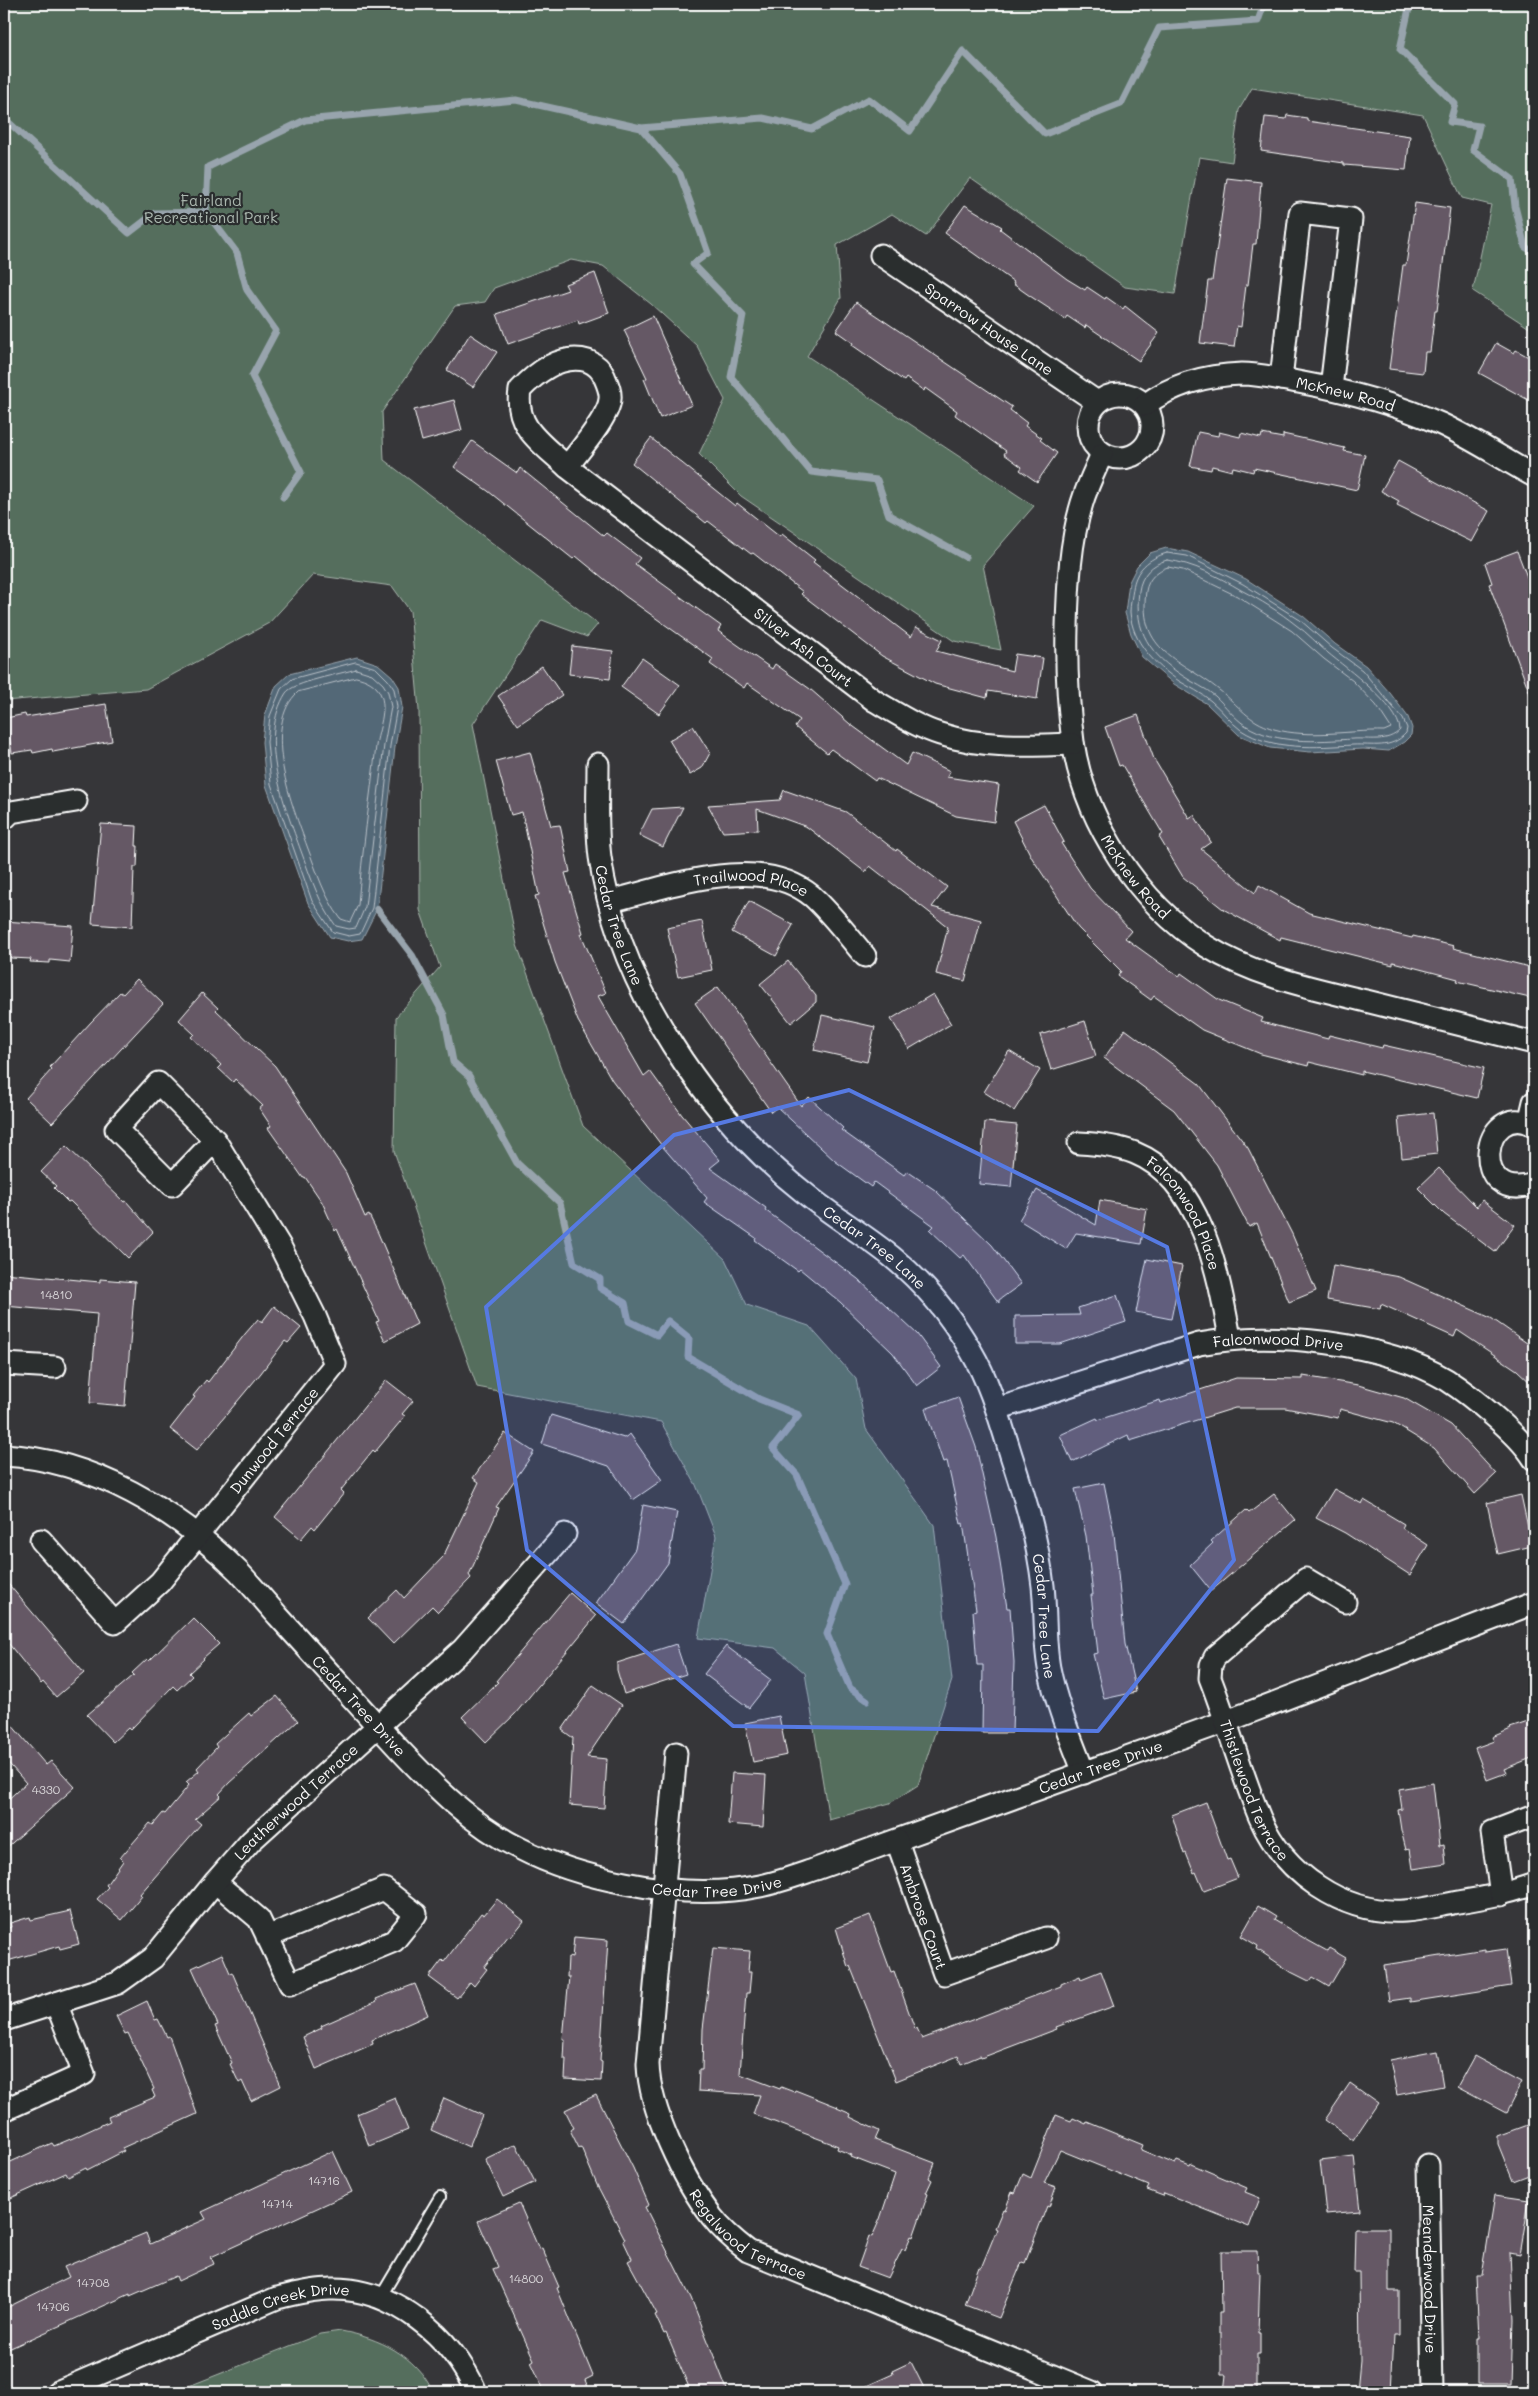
<svg xmlns="http://www.w3.org/2000/svg" width="1538" height="2396" viewBox="0 0 1538 2396" font-family="Mali,sans-serif">
<style>
.green{fill:#546e5d;stroke:#aab6ae}
.water{fill:#536777;stroke:#98a4ad}
.lines{fill:none;stroke-linecap:round;stroke-linejoin:round}
.shore{stroke:#bac2c9;stroke-width:1}
.stream{stroke:#98a4ad;stroke-width:7}
.building{fill:#655865;stroke:#fff}
.service-casing{stroke:#fff;stroke-width:14}
.minor-casing{stroke:#fff;stroke-width:25}
.service{stroke:#2a2d2e;stroke-width:10}
.minor{stroke:#2a2d2e;stroke-width:21}
.marked{fill:#567ae2;fill-opacity:0.2;stroke:#567ae2;stroke-width:4;stroke-linejoin:round}
.labels{text-anchor:middle;dominant-baseline:central;stroke-width:4.5;stroke-linejoin:round;paint-order:stroke}
.number-label{font-size:12px;fill:#d8d5d8}
.park-label{font-size:15px;fill:#aab6ae;stroke:#2a2d2e}
.street-label{font-size:15px;fill:#fff;stroke:#2a2d2e}
</style>
<rect width="100%" height="100%" fill="#363639"/>
<filter id="ink" filterUnits="userSpaceOnUse"><feTurbulence type="fractalNoise" baseFrequency=".02" numOctaves="2"/><feDisplacementMap in="SourceGraphic" scale="10" xChannelSelector="R" yChannelSelector="G"/><feConvolveMatrix kernelMatrix="1 2 1 2 8 2 1 2 1" color-interpolation-filters="sRGB"/></filter>
<g filter="url(#ink)">
<path class="green" d="M4,4h1530v327l-61,-40 18,-86 -29,-7 -39,-83 -171,-27 -13,22 -7,52 -33,-5 -24,137 -50,-7 -155,-109 -44,58 -34,-22 -55,31 4,53 -34,58 227,150 -51,59 18,85 -47,-9 -213,-145 -42,-42 26,-54 -28,-54 -46,-42 -48,-38 -32,-6 -77,28 -9,14 -30,4 -73,106 2,48 214,164 -11,13 -45,-17 -69,104 44,221 66,181 142,133 22,46 62,21 47,53 10,50 68,96 18,155 -34,105 -28,18 -61,17 -24,-147 -30,-25 -77,-10 18,-102 -20,-51 -35,-63 -184,-35 -83,-236 2,-134 44,-50 -20,-57 -1,-200 -9,-99 -18,-25 -79,-11 -44,48 -123,66 -142,12z
M341,2331c38,7 75,24 92,61h-259l146,-58z"/>
<path class="water" d="M1166,548l22,4 58,27 57,37 32,28 31,22 24,27 18,24 4,11 -1,7 -7,7 -15,9 -26,-2 -53,3 -40,-4 -31,-13 -32,-31 -33,-20 -32,-27 -11,-23 -6,-21 4,-31 8,-16 13,-13z
M357,657l21,7 14,12 7,11 3,20 -7,40 -18,162 -15,30 -14,2 -18,-4 -22,-34 -42,-118 -4,-43 3,-27 11,-29 13,-12z"/>
<g class="lines">
<path class="shore" d="M1167,553l20,3 56,28 57,36 32,28 30,22 41,49 4,9 -1,5c-15,17 -33,11 -53,12 -36,2 -80,6 -112,-15 -11,-8 -19,-20 -30,-29 -9,-8 -22,-14 -32,-20 -24,-16 -47,-39 -49,-69 0,-7 2,-16 3,-23 2,-19 16,-31 34,-36z
M1167,560c26,3 52,17 74,30 19,10 39,22 55,35 12,8 21,19 32,28 18,15 71,53 72,77 -12,13 -31,8 -47,9 -35,2 -76,6 -108,-14 -11,-7 -20,-20 -30,-29 -9,-8 -22,-13 -32,-20 -33,-22 -49,-44 -44,-85 2,-16 13,-27 28,-31z
M1168,567l15,3 54,26 55,35 32,28 29,22 23,24 15,23 -7,3c-35,-1 -75,8 -110,-2 -27,-8 -34,-23 -55,-39 -39,-32 -81,-37 -73,-99 2,-12 11,-21 22,-24z
M356,662l20,6 12,12 6,9 3,18 -7,39 -18,162 -12,26 -11,2 -16,-4 -21,-31 -41,-117 -4,-42 3,-26 11,-27 11,-10z
M356,669l16,5 11,10 5,8 3,15 -7,38 -19,162 -9,21 -7,1 -13,-3c-17,-23 -25,-48 -35,-75 -16,-44 -44,-113 -15,-158 7,-11 55,-19 70,-24z
M356,677c10,2 20,7 24,16 8,16 -2,37 -4,53 -6,53 -14,106 -18,159l-8,17 -9,-3c-17,-22 -24,-47 -34,-73 -14,-38 -47,-120 -9,-154z"/>
<path class="stream" d="M1410,4l-10,45 55,55 -5,18 29,4 -6,24 39,29 3,27 10,41 9,5
M4,118l125,115 26,-20 51,-1 2,-45 97,-47 211,-20 125,28 122,-10 49,11 57,-30 41,32 53,-80 82,83 76,-30 38,-76 99,-7 6,-17
M641,128l39,46 28,79 -15,11 50,52 -12,61 80,95 66,8 12,35 76,42
M206,212l31,41 10,37 29,41 -24,45 49,96 -18,25
M377,909l35,46 32,60 9,47 16,14 48,87 43,40 14,60 26,16v9l25,15 4,18 28,14 11,-14 21,17 -1,19 71,42 40,16 -26,33 24,27 48,109 -18,50 23,54 17,12"/>
</g>
<path class="building" d="M1287,115l20,3v3l103,15 -4,34 -62,-5v-2l-83,-12 4,-34 21,2z
M1227,178l34,4 -5,62h-3l-5,41h-2l-5,42 -4,-1 -3,21 -34,-4 8,-62h4z
M1415,203l35,5 -13,103h-2l-5,41h-5l-2,21 -34,-4 14,-104h3z
M965,205l37,22 -2,2 67,50 18,11 2,-3 18,12 1,-2 17,12 2,-3 34,27 -20,28 -53,-36 -1,3 -18,-12 -2,3 -35,-23 -17,-12 1,-2 -69,-49z
M595,273l14,40 -30,11 -1,-4 -70,24 -11,-30 71,-24 -3,-6z
M856,302l156,105 -2,3 17,13 -2,3 17,12 -2,2 17,13 -20,29 -17,-12 2,-3 -18,-13 2,-3 -51,-36 2,-4 -32,-23 -1,3 -18,-13 -2,3 -52,-36 1,-2 -17,-12z
M653,316l39,89 -32,13 -16,-39 3,-1 -23,-48z
M470,334l27,18 -24,35 -26,-17z
M1496,343l18,10 2,-3 18,10v43l-55,-30z
M454,400l8,30 -40,11 -8,-31z
M1198,432l20,4 1,-4 21,5 1,-4 20,5 1,-4 21,4v-4l62,14 -1,3 21,4 -8,35 -103,-22 -1,4 -20,-5 -1,4 -20,-5 -1,4 -21,-4z
M651,438l84,68 2,-3 43,34 2,-3 33,26 -2,2 98,75 5,-10 26,13 -6,11 76,20 3,-17 28,4 -6,41 -49,-8 -1,7 -52,-14 -53,-28 -81,-62 2,-2 -50,-39 -2,1 -43,-33 -2,2 -74,-60z
M472,441l45,32 3,-5 84,68 3,-3 33,25 -5,6 86,62 -3,5 54,38 3,-5 35,25 40,35 56,41 6,-12 38,18 -3,6 52,8 -5,37 -38,-6 -79,-38 -2,3 -44,-32 -4,4 -32,-26 5,-7 -53,-37 -3,5 -34,-24 3,-5 -88,-63 -49,-40 -3,3 -85,-68 -34,-24z
M1398,461l91,50 -17,31 -75,-37 2,-4 -18,-10z
M1517,551l17,44v103l-2,1 -43,-115 3,-1 -7,-20z
M572,646l41,5 -3,28 -41,-5z
M642,658l38,27 -21,29 -38,-27z
M542,666l20,29 -44,30 -20,-29z
M106,704l6,37 -59,11 -1,-3 -19,4 -1,-3 -20,3 -6,-35 19,-4 1,3z
M1138,715l16,44 35,59 5,-3 17,27 -10,7 54,44 4,-8 50,28 103,25 1,-2 41,10 -1,2 81,20v31l-77,-18 1,-2 -65,-17v3l-112,-28 -1,3 -57,-31 -40,-32 -24,-40 4,-3 -41,-69 -3,1 -14,-39z
M693,726l17,27 -8,15 -12,7 -21,-35z
M530,752l21,74 9,-1 10,47 -5,1 18,60 -2,1 25,59 -8,3 46,80 6,-5 32,44 38,45 -10,8 56,40 -1,2 93,69 59,55 24,33 -24,19 -24,-33 -53,-51 -40,-33 -2,2 -43,-31 1,-2 -52,-36 3,-4 -45,-52 -50,-66 -34,-59 -23,-59 -20,-66 4,-1 -17,-83 -11,3 -15,-54z
M784,790l62,22 50,39 1,-2 50,38 -15,20 49,13 -16,61 -29,-7 12,-47 -78,-61 -5,6 -58,-45 -50,-18 1,21 -35,2 -15,-27 72,-5z
M1044,805l20,37 -3,1 29,45 41,43 -6,7 54,39 2,-4 38,27 44,18 -2,4 67,17 1,-4 53,13 1,-3 101,23 -7,30 -115,-27v4l-53,-13 -1,4 -47,-12 -59,-24 -48,-34 -3,4 -33,-24 3,-5 -43,-43 -46,-70 -19,-37z
M683,807l-20,40 -24,-12 13,-26z
M101,824l36,2 -1,20h2l-1,21h-3l-2,60 -40,-3z
M749,901l44,24 -17,31 -44,-24z
M4,921l69,5 -3,36 -20,-2v3l-20,-1 1,-3 -20,-1v-3l-7,-1z
M702,921l10,49 -34,7 -11,-49z
M788,961l28,35v6l-25,21 -31,-39z
M137,979l26,25 -111,119 -26,-25 26,-29 -2,-2 41,-45 29,-30 3,2z
M718,987l83,119 8,-9 34,31 -2,2 63,45 3,-4 28,19 57,55 29,39 -22,16v3l-35,-48 -4,3 -30,-28 4,-4 -60,-44 -3,5 -36,-26 -58,-54 -6,5 -76,-109z
M202,993l16,15 -2,2 59,56 71,107 19,44 4,-2 9,18 39,91 -32,17 -9,-19 3,-1 -42,-92 -2,2 -13,-29 -17,-25 -2,1 -35,-50 3,-2 -12,-18 4,-2 -28,-27 -2,3 -15,-14 3,-3 -30,-28 3,-3 -15,-14z
M933,994l18,30 -42,25 -18,-30z
M822,1015l53,12 -8,35 -53,-12z
M1085,1021l11,35 -45,14 -11,-35z
M1125,1029l74,55 49,64 44,86 24,57 -27,11 -32,-79 -8,4 -32,-62 -43,-55 -70,-52z
M1009,1051l31,19 -26,41 -30,-19z
M1433,1113l4,41 -35,4 -4,-41z
M985,1122l32,3 -6,62 -32,-3z
M66,1146l58,56 2,-1 27,31 -25,26 -58,-57 -2,1 -14,-14 2,-2 -15,-14z
M1439,1168l38,39 5,-7 33,25 -20,27 -51,-38 -26,-26z
M1037,1190l59,35 4,-25 47,9 -6,35 -65,-11 -10,16 -47,-29z
M1147,1259l35,7 -11,53 -35,-7z
M1333,1265l66,12 92,41 43,30v38l-17,-16 -60,-40 -3,7 -73,-33 -1,5 -53,-9z
M4,1273l96,9v-3l35,3 -10,124 -35,-3 7,-89 -93,-8z
M1117,1295l9,27 -66,22h-45v-28l65,-1 -2,-7z
M274,1306l27,22 -13,15 -3,-2 -24,32 -64,77 -27,-21 25,-32 -2,-1 13,-16 2,2 37,-48 13,-15 4,3z
M1303,1376l55,9 46,13 47,27 45,49 -21,20 -41,-46 -41,-25 -53,-14 -2,9 -53,-10h-50l-105,33 -2,-6 -56,27 -12,-27 37,-17 1,2 62,-20 1,3 75,-25 67,1z
M386,1380l27,21 -11,13 3,2 -30,36 -2,-2 -32,40 3,3 -29,36 -3,-3 -11,13 -26,-22z
M958,1397l18,50 20,90 11,71h3l4,54 -2,71h-30l1,-68h-6l-4,-54 3,-1 -13,-87 -2,1 -14,-63 -4,1 -18,-53z
M551,1415l73,23 6,-4 32,46 -29,20 -24,-34 -67,-22z
M505,1433l29,19 -38,55 3,1 -30,67 2,3 -33,34 -6,-6 -39,38 -25,-26 29,-28 7,8 39,-41 36,-75 -6,-4z
M1104,1483l10,50 11,111 11,48 -32,7 -11,-45 5,-1 -7,-58h2l-7,-59 -11,-47z
M1334,1489l28,15 2,-4 40,24 -2,4 26,17 -18,30 -65,-42 -29,-15z
M1274,1494l21,26 -84,71 -21,-26 23,-22 -2,-2 35,-31 3,3z
M1521,1495l11,51 -34,8 -11,-51z
M643,1505l34,7 -9,51 -44,61 -28,-21 39,-54z
M4,1579l80,94 -28,24 -13,-15 -2,2 -37,-46z
M570,1593l26,23 -81,98 -29,28 -24,-25 36,-35 -2,-1z
M193,1618l26,26 -16,14 1,1 -15,14 3,3 -15,14 -4,-4 -43,44 -2,-2 -15,14 -26,-27 47,-40 -2,-2 15,-14 2,2z
M676,1644l10,30 -62,20 -7,-24v-7z
M726,1646l45,34 -22,28 -45,-34z
M593,1685l29,20 -35,52 20,2 -3,49 -35,-3 4,-67 -11,-8z
M277,1696l21,25 -69,62 -10,11 2,2 -26,23 6,5 -61,70 2,2 -20,24 -25,-21 11,-12 -2,-2 17,-24 -3,-3 30,-35 3,2 10,-12 2,1 24,-29 -3,-3 13,-11 -2,-3 20,-21 -2,-3 34,-31 2,3z
M4,1716l42,49 5,-4 24,26 -71,63v-47l22,-20 -22,-25z
M779,1716l8,39 -34,7 -8,-39z
M1534,1720v37l-30,12 2,4 -19,7 -12,-32 19,-7 -2,-4 19,-8 -1,-1z
M732,1773l34,2 -3,52 -35,-3z
M1433,1783l7,62 4,-1 2,20 -33,5 -3,-20 -4,1 -5,-20 -3,-20 4,-1 -3,-20z
M1206,1802l21,58 3,-1 8,19 -34,13 -8,-19 -2,1 -8,-20 -2,1 -12,-39z
M497,1899l27,22 -13,16 -2,-2 -25,32 3,2 -13,17 -4,-4 -13,16 -28,-21 13,-17 2,2 37,-49 3,2z
M1258,1906l18,11 -2,3 35,21 18,10 2,-3 17,10 -17,29 -17,-10 -3,4 -18,-9 -34,-23 1,-3 -17,-10z
M70,1911l9,33 -19,5 -1,-3 -55,16v-32l7,-3 -1,-4 20,-6 1,3z
M870,1915l21,57 3,-1 21,58 2,-1 5,11 139,-53v-2l19,-8 1,3 20,-8 13,35 -58,21 1,2 -76,29 -1,-2 -19,8 -3,-8 -62,25 -46,-115 -2,1 -12,-39z
M574,1937l34,3 -8,121 2,1 -1,19 -36,-2 1,-20h-2l1,-20h-2l6,-62h-2l1,-20 4,1z
M713,1948l37,3 -2,21h3l-2,21h-3l-6,81 40,15 1,-2 13,5 1,-2 43,17 -1,1 14,6 -1,3 29,14 -4,9 60,23 -6,15 3,2 -6,13 2,1 -15,43 -2,-1 -6,14 -3,-1 -14,29 -30,-11 11,-31 3,1 8,-18 15,-45 -44,-17 1,-2 -15,-6 1,-3 -85,-32 7,-19 -62,-4 1,-21h3l1,-41z
M1485,1949v3l21,-3 5,37 -101,16v-4l-21,3 -5,-36z
M222,1954l8,19 2,-1 49,114 -30,15 -9,-20 -3,2 -9,-19 2,-1 -17,-37 3,-1 -26,-57z
M415,1984l13,31 -56,25 1,4 -57,25 -13,-32 19,-9 -1,-2 56,-25 -1,-2z
M147,2001l8,19 3,-1 9,18 2,-1 28,78 -75,34 2,3 -37,19 -1,-2 -18,9 -2,-4 -62,28v-36l48,-22 2,3 19,-8 37,-17 -2,-4 47,-20 -3,-7 2,-1 -26,-56 -3,1 -9,-18z
M1437,2051l6,35 -46,9 -7,-35z
M1474,2056l48,26 -16,31 -49,-26z
M1350,2083l28,20 -25,37 -28,-20z
M596,2095l37,73 16,37 -4,2 46,91 37,94h-37l-25,-59 -2,1 -9,-19 2,-1 -29,-53 4,-2 -9,-19 2,-1 -28,-54 -16,-38 -2,1 -9,-18 4,-2 -9,-18z
M395,2098l13,32 -39,16 -12,-32z
M444,2098l38,17 -13,32 -38,-17z
M1056,2115l15,6 2,-3 13,6 1,-2 56,23 -2,5 34,14 2,-3 13,5 1,-2 56,24 -2,4 15,6 -11,29 -85,-34 -1,3 -16,-6 2,-4 -89,-36 -16,33 12,4 -7,20 -2,-1 -22,57 -3,-1 -8,19 -15,37 -34,-13 14,-38 2,1 16,-39 -2,-1 8,-19 2,1 7,-18 3,1 8,-19 8,4z
M1528,2125l6,15v33l-21,8 -15,-37v-8z
M516,2144l19,38 -32,15 -18,-38z
M333,2151l19,41 -141,65 3,7 -36,17 -2,-5 -46,20v-2l-126,57v-42l65,-32 -5,-10 82,-34 4,11 56,-25 -4,-7z
M1354,2156l6,55 -34,3 -6,-54z
M1495,2195l34,5 -9,54 -10,-2 3,68 -2,64h-34v-45h2l-3,-63h6z
M519,2203l20,46 3,-1 17,39 -2,1 36,88 -8,4 5,12h-45l-14,-30 3,-2 -41,-91 5,-2 -20,-46z
M1355,2228h34v63h10v44h-5l-3,57h-34l3,-31 -1,-89h-5z
M1221,2251h36l1,21h2l-2,61h2v21h-3v38h-33l2,-17h-5v-42h-2v-21h3z
M911,2362l15,30h-73l40,-18 -1,-3z"/>
<g class="lines">
<defs>
<path id="service" d="M380,2298l60,-101"/>
<g id="minor">
<path id="s1" d="M881,255l216,147"/>
<path d="M1281,379l19,-166 51,6 -20,169"/>
<circle cx="1120" cy="426" r="32"/>
<path id="s2" d="M1145,405c28,-21 62,-30 97,-31 18,0 38,5 56,8 49,9 98,22 143,42 32,15 62,35 93,52"/>
<path id="s3" d="M1102,454c-7,16 -15,32 -20,49 -12,40 -14,82 -15,124 -1,38 1,77 6,115 12,80 66,161 133,204 48,30 106,42 160,55 56,14 112,28 168,42"/>
<path id="s4" d="M567,467c11,-15 42,-50 43,-68 1,-8 -3,-16 -6,-23 -3,-7 -9,-12 -16,-15 -27,-8 -51,11 -68,29 -6,38 22,53 47,77l308,234c21,12 42,26 65,33 43,14 89,12 133,10"/>
<path id="s5" d="M598,764c0,31 -2,62 2,93 18,129 106,259 207,338 27,22 58,40 85,62 32,26 59,59 79,94 19,32 29,69 40,104 14,43 27,86 32,131 3,27 1,55 6,82 7,36 22,71 35,105"/>
<path d="M4,819l7,-7 65,-11"/>
<path id="s6" d="M610,901c59,-14 148,-49 202,-5 19,17 36,40 53,60"/>
<path d="M1529,1123l5,-21"/>
<path d="M1534,1125c-54,-27 -66,81 0,59"/>
<path id="s7" d="M1079,1143c20,1 38,3 56,10 67,27 84,124 95,185"/>
<path d="M4,1364l51,3"/>
<path id="s8" d="M997,1409l202,-65c72,-14 184,-2 248,36 17,11 33,24 48,37 14,12 29,26 39,42"/>
<path id="s9" d="M4,1455c89,5 173,55 235,117 13,14 26,29 39,44 40,44 80,89 121,133 35,37 73,76 120,99 33,17 69,28 106,35 44,9 91,12 135,3 19,-4 38,-11 56,-17l411,-148 307,-118"/>
<path id="s10" d="M41,1540l74,83 45,-41 175,-218 -20,-48 -35,-70 -65,-106 -57,-57 -42,46 56,56 43,-45"/>
<path id="s11" d="M1345,1602l-39,-23 -91,78 -4,8 -1,13c18,46 31,95 50,140 24,55 83,97 145,93 16,-1 32,-5 48,-8 29,-5 54,-9 81,-19"/>
<path id="s12" d="M676,1753l-28,311c1,45 36,117 64,153 10,13 23,24 36,34l344,141"/>
<path id="s13" d="M897,1841l47,133 102,-36"/>
<path d="M215,1882l44,37 31,65 104,-43 22,-27 -32,-25 -117,48"/>
<path d="M1501,1895l-9,-63 42,-16"/>
<path id="s14" d="M4,2020l114,-37 35,-25 62,-76 36,-41 212,-192 102,-115"/>
<path d="M4,2110l80,-36 -28,-71"/>
<path id="s15" d="M1428,2165l4,227"/>
<path id="s16" d="M57,2392l220,-94c18,-4 35,-9 53,-9 63,-2 123,48 146,103"/>
</g>
</defs>
<use href="#service" class="service-casing"/>
<use href="#minor" class="minor-casing"/>
<use href="#service" class="service"/>
<use href="#minor" class="minor"/>
</g>
</g>
<path class="marked" d="M849,1090l318,157 67,313 -136,171 -365,-5 -206,-176 -41,-243 188,-172z"/>
<g class="labels">
<g class="number-label">
<text x="56" y="1294">14810</text>
<text x="46" y="1789">4330</text>
<text x="324" y="2180">14716</text>
<text x="277" y="2203">14714</text>
<text x="526" y="2278">14800</text>
<text x="93" y="2282">14708</text>
<text x="53" y="2306">14706</text>
</g>
<g class="park-label">
<text x="211" y="200">Fairland<tspan x="211" dy="17">Recreational Park</tspan></text>
</g>
<g class="street-label">
<text stroke="none"><textPath href="#s1" startOffset="131">Sparrow House Lane</textPath></text>
<text stroke="none"><textPath href="#s2" startOffset="209">McKnew Road</textPath></text>
<text stroke="none"><textPath href="#s4" startOffset="598">Silver Ash Court</textPath></text>
<text stroke="none"><textPath href="#s3" startOffset="444">McKnew Road</textPath></text>
<text stroke="none"><textPath href="#s6" startOffset="145">Trailwood Place</textPath></text>
<text stroke="none"><textPath href="#s5" startOffset="164">Cedar Tree Lane</textPath></text>
<text stroke="none"><textPath href="#s7" startOffset="138">Falconwood Place</textPath></text>
<text stroke="none"><textPath href="#s5" startOffset="584">Cedar Tree Lane</textPath></text>
<text stroke="none"><textPath href="#s8" startOffset="292">Falconwood Drive</textPath></text>
<text stroke="none"><textPath href="#s10" startOffset="354">Dunwood Terrace</textPath></text>
<text stroke="none"><textPath href="#s5" startOffset="1004">Cedar Tree Lane</textPath></text>
<text stroke="none"><textPath href="#s9" startOffset="448">Cedar Tree Drive</textPath></text>
<text stroke="none"><textPath href="#s9" startOffset="1272">Cedar Tree Drive</textPath></text>
<text stroke="none"><textPath href="#s11" startOffset="308">Thistlewood Terrace</textPath></text>
<text stroke="none"><textPath href="#s14" startOffset="375">Leatherwood Terrace</textPath></text>
<text stroke="none"><textPath href="#s9" startOffset="868">Cedar Tree Drive</textPath></text>
<text stroke="none"><textPath href="#s13" startOffset="80">Ambrose Court</textPath></text>
<text stroke="none"><textPath href="#s12" startOffset="520">Regalwood Terrace</textPath></text>
<text stroke="none"><textPath href="#s15" startOffset="114">Meanderwood Drive</textPath></text>
<text stroke="none"><textPath href="#s16" startOffset="241">Saddle Creek Drive</textPath></text>
</g>
</g>
<rect width="1538" height="2396" fill="none" stroke="#2a2d2e" stroke-width="20"/>
<rect x="10" y="10" width="1518" height="2376" fill="none" stroke="#fff" stroke-width="2" filter="url(#ink)"/>
</svg>
